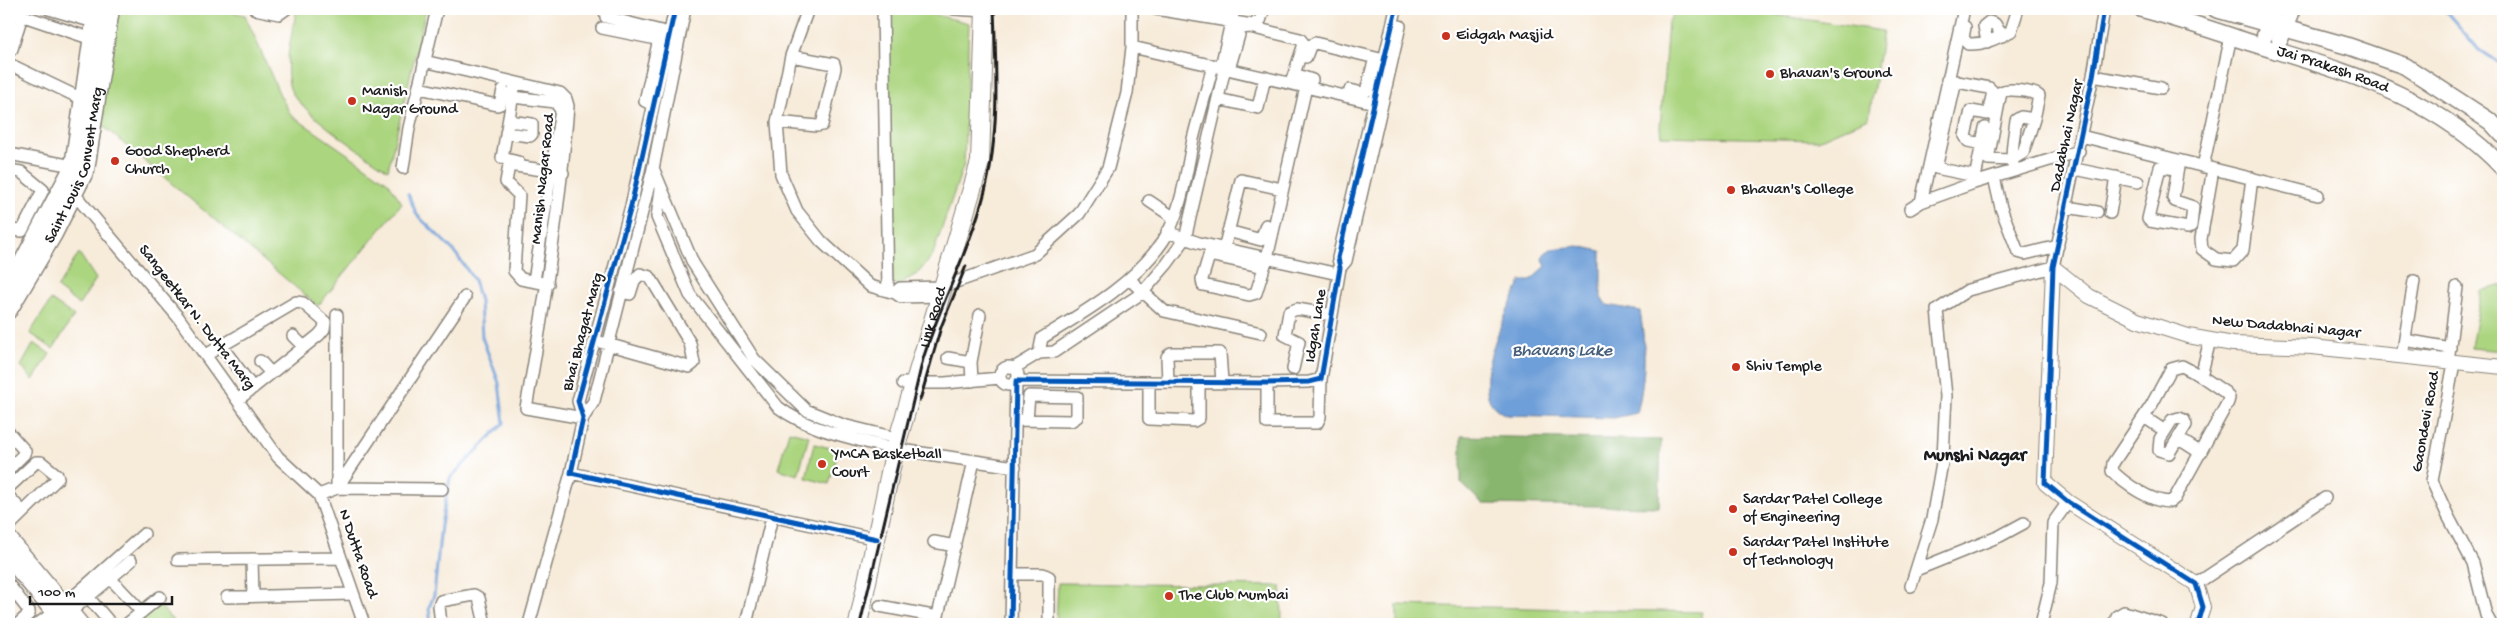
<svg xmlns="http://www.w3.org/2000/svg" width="2512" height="633" viewBox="0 0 2512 633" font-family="'Gochi Hand',sans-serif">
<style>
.green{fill:#acd580;stroke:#64784e}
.forest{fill:#89b66e;stroke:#526945}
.water{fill:#6e9fd8;stroke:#455e7a}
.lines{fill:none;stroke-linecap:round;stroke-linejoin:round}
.stream{stroke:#6e9fd8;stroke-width:3}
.minor-casing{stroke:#8a847a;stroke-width:14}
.tertiary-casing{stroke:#8a847a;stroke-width:16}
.secondary-casing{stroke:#8a847a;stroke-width:19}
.primary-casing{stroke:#8a847a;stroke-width:20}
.minor{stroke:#fff;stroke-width:11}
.tertiary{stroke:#fff;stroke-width:14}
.secondary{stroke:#fff;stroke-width:16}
.primary{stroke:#fff;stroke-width:18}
.rail{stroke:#1c1c1c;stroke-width:3}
.cycleway-casing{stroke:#fff;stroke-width:8}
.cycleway{stroke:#0057b8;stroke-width:5}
.poi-dot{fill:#c8321e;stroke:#fff;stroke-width:2}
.labels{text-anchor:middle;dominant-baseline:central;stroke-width:4.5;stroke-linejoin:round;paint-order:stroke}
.poi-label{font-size:16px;fill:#1c1c1c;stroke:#fff;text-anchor:start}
.street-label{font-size:16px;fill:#1c1c1c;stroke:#fff}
.water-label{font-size:18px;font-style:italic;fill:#455e7a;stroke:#fff}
.neighbourhood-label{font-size:18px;font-weight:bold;fill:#1c1c1c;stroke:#fff}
</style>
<rect width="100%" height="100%" fill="#fff"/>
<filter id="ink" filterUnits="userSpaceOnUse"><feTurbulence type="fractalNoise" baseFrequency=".02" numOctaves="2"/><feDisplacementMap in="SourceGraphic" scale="10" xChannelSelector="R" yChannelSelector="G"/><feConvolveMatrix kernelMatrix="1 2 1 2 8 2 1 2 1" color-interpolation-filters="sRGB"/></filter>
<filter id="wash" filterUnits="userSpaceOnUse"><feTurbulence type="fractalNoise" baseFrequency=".0096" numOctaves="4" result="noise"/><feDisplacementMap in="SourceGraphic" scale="20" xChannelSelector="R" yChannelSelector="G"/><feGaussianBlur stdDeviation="1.12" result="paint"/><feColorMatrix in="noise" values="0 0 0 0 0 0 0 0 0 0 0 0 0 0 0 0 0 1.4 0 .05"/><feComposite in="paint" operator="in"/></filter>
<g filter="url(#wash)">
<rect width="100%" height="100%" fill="#f7ebd9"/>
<path class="green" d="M109,9h110l26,6 35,80 11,20 97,67 14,21 -84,103 -226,-189z
M297,9h129l-38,161c-20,-14 -96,-62 -99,-85 -5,-25 3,-51 8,-76z
M886,9h26l57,14 -5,141 -32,93 -15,17 -20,11 -4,-2z
M1678,9h57l148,22 -14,87 -51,22 -157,-4 -1,-8 8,-106z
M79,253l17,26 -17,26 -22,-17z
M2503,285v66l-32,-3 10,-57z
M51,300l23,16 -21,33 -23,-16z
M34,343l16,11 -17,26 -12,-14z
M789,431l20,5 -11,39 -20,-6z
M814,444l25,6 -10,34 -23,-6z
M1058,583l223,3 1,38h-226z
M159,605l17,19h-39z
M1397,605l305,7 -3,12h-302z"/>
<path class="forest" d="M1461,436l200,4 -2,67 -176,-3 -22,-21z"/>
<path class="water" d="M1578,246l23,5v47l6,7 33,6c6,37 6,65 -3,102l-23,5 -108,-3c-8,-4 -16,-10 -18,-19 -8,-34 20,-85 33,-115h9l16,-15 -3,-7 2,-6 6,-4z"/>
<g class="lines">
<path class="stream" d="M2444,9l35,41 24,16
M408,194l9,21 37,36 20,29 6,21 2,36 17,46 5,40 -54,55 -9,47 -7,70 -5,13 2,16"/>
</g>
</g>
<g filter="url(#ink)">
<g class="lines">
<defs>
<path id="minor" d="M49,9l45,13
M255,9l24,5 7,-5
M605,9l1,8 63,16
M675,9l-44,197 -53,195 5,17 -12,55 306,66
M808,9l-17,47 -14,66 4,52 16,37 24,30 49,45 25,7 6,4 39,-1
M883,9l5,282
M954,9l31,2
M1156,9l96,16 8,-4 4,-12
M9,11l83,28
M1965,27l-2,11 5,6c16,1 29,-6 43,-13l7,-22
M602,28l64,13
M1987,42l-3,-16 5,-4 6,2 7,12
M1132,47l247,57
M12,49l10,-34
M1306,57l4,-11 5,-3 69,17
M424,61l136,32 6,6 2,7c-8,102 -24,202 -42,302l57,10
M9,64l73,35
M1221,67l13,-58
M1229,69l12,-41 9,-1 50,12 4,5 -13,39
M1300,76l12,4
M2093,76l68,12
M1947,80l42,8 4,4 -3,13
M1956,81l-20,87 39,8
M515,83l-13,75 16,4
M419,88l78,17 3,-1 3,-14
M1350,90l12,3 4,-2 9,-33
M513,97l42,5 6,8 -9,57
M1218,99l40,9 7,-31
M653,105l-8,-4 14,-62
M777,122l40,4 5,-1 13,-57 -1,-4 -43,-8
M506,133l24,3 2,-2v-10l-23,-3
M2081,136l237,59
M1982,144l-14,-3 -3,-5 6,-25 17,3
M9,154l64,12
M2203,167l28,-131
M403,168l6,-40 28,-119
M653,168l40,95 61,96 52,51 37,15 45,11
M2075,169l63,13
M2177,169l-17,-2 -12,52 2,2 38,7 3,-2 2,-19 -18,-6 -2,-3 6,-37
M2213,169l-12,70 1,10 14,10 17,2 10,-11 9,-72
M9,170l12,2 22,18 -21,41 -13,-1
M2014,171c-4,-18 0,-34 2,-51l5,-3 13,2 5,-23c-7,-5 -30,-8 -38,-4l-13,67 23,1 12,-7 11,-34
M1994,177l7,31 17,44 7,2 33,-8
M1974,183l11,-55
M70,189l108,128 100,140 41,38 45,129
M661,189l-4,28 33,78 88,112c30,23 71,30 107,40
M1149,201l24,16
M1921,202l43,-193
M2067,207l30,5
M1910,209l11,-7 53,-19 105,-32
M2110,213l6,-36
M1228,231l33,9 5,-15
M1167,232l32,11 139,31
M1212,246l-10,33 1,6 46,10 7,-2 11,-35 39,-171
M1224,249l17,-69 41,9
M1209,255l55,12
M1340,268l6,-7 54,-235
M1129,279l35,32 97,22
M534,281l17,-110
M548,284l-27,-5 -7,-8 5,-76 -13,-13 3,-17 54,8
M895,293l5,-5 42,-1 93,-33 44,-40 29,-46 19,-75 5,-46v-38
M337,315v173l105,1
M293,336l11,11
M2405,340l45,8
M600,342l89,25 5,-4 -4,-20 -40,-66 -10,-3 -6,7 -4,13 -9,-2
M222,347l31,41
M1039,353l3,-15c44,-27 91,-53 121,-97 18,-26 24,-72 30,-102 6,-25 14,-49 20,-74
M206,355l90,-53 7,1 22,19 -1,7 -5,6 -80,64
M2402,357l12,-76
M948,358l23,4
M260,361l11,12
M2448,362l9,-75
M2454,363l-22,118 16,35 25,47 13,52 5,9
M1000 376a9 9 0 1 1 18 0a9 9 0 1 1-18 0Z
M1014,368l25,-15 15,-1 88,-59 25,-29 18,-25 40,-171
M1293,369l6,-27 -14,-7 4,-23 8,-3 35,6
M2201,376l25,17 3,5 -1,4 -53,96 -5,4c-19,0 -45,-18 -58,-31l1,-8 38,-57 20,-37 11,-3 19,10 9,-36
M972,381l-1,-19 9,-47
M1149,382v37l45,2 5,-3v-36
M1168,382l-1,-25 4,-4h49l2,29
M903,383h42l55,-5
M1267,383v40h50l3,-6 1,-38
M2144,417l21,14
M583,418l11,-17 59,-232 32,-160
M2179,418l5,2 2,5 -17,28 -10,-3 1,-11 12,-19z
M1016,420l55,1 6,-4v-20l-48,-1 -2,24
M9,433l16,18 -1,3 -15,15
M2179,439l22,14
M895,449l120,18
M9,487l27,-25h5l16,13 1,3 -49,48
M319,495l18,-7 128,-191
M9,497l14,15
M934,542l21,4
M252,559l1,37
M178,560l162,-2
M1916,570l84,-34 24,-13
M106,574l36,38
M1012,574h31l6,3v47
M2196,584l129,-86
M9,585l20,26v3l-11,10
M1911,586l21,-67 11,-62 3,-61 -9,-86 31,-20 85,-23 40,-191 11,-67
M88,597l23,27
M227,597l126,-3
M880,606l58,11
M70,612l61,-51
M38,624l26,-19 80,-71
M127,624l33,-27
M441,624l-2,-18 2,-5 33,-6 5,3 6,26
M529,624l42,-151
M746,624l26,-107
M936,624l38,-163
M1011,624l5,-243 251,2 42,-1 12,-3 19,-111 -2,-10 58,-249
M2041,624l10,-41 2,-60 15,-21
M2114,624l3,-8 7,-4 38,12"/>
<path id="tertiary" d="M2053,267l36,29 48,24 51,16 45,8 79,3 191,20
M2053,267l-8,216 23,19 128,82 7,23 -5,17"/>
<g id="secondary">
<path id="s1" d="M2142,9c31,8 61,18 91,28 100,33 194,51 270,131"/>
<path d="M2216,9l132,37 57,20 86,56 12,13"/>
<path d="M2265,35l10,-26"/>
<path d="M2280,39l12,-30"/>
<path d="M9,287l64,-121 23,-157"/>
<path id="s2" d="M9,310l45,-76 32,-64 25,-161"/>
<path d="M9,539l71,85"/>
<path d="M9,558l55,66"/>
</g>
<g id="primary">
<path id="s3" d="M858,624l37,-175 85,-287 5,-153"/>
</g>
</defs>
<use href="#minor" class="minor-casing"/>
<use href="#tertiary" class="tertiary-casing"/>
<use href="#secondary" class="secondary-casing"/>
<use href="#primary" class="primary-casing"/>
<use href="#minor" class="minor"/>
<use href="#tertiary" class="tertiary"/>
<use href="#secondary" class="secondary"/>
<use href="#primary" class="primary"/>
<path class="rail" d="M920,400l21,-73 25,-61
M860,624l63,-265c18,-57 47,-110 62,-168 15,-58 11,-123 9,-182"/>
<defs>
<path id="cycleway" d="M675,9l-44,197 -53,195 5,17 -12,55 306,66
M2104,9l-11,67 -40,191 -8,216 23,19 128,82 7,23 -5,17
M1011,624l5,-243 251,2 42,-1 12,-3 19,-111 -2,-10 58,-249"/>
</defs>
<use href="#cycleway" class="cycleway-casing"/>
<use href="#cycleway" class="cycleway"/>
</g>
</g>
<g class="poi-dot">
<circle cx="1446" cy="36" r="5"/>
<circle cx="1770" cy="74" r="5"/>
<circle cx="352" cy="101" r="5"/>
<circle cx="115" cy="161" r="5"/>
<circle cx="1731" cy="190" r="5"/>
<circle cx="1736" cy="367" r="5"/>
<circle cx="822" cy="464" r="5"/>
<circle cx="1733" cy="509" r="5"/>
<circle cx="1733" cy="552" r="5"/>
<circle cx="1169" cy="596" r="5"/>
</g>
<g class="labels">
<g class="poi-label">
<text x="1456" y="36">Eidgah Masjid</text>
<text x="1780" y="74">Bhavan's Ground</text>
<text x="362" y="92">Manish<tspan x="362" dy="18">Nagar Ground</tspan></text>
<text x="125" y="152">Good Shepherd<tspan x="125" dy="18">Church</tspan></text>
<text x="1741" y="190">Bhavan's College</text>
<text x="1746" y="367">Shiv Temple</text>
<text x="832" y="455">YMCA Basketball<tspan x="832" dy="18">Court</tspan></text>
<text x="1743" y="500">Sardar Patel College<tspan x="1743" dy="18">of Engineering</tspan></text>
<text x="1743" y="543">Sardar Patel Institute<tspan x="1743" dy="18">of Technology</tspan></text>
<text x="1179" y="596">The Club Mumbai</text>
</g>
<g class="street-label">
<text stroke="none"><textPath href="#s1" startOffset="200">Jai Prakash Road</textPath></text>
<text transform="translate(2068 136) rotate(-78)">Dadabhai Nagar</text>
<text stroke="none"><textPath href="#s2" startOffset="161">Saint Louis Convent Marg</textPath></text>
<text transform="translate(544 179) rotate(-84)">Manish Nagar Road</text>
<text transform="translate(196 318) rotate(52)">Sangeetkar N. Dutta Marg</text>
<text stroke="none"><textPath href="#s3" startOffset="316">Link Road</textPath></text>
<text transform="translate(1317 326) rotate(-81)">Idgah Lane</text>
<text transform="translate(2286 328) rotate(5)">New Dadabhai Nagar</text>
<text transform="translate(584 332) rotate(-75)">Bhai Bhagat Marg</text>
<text transform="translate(2427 422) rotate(-80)">Gaondevi Road</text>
<text transform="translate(357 554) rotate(71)">N Dutta Road</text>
</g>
<g class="water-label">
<text x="1562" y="351">Bhavans Lake</text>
</g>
<g class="neighbourhood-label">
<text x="1975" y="456">Munshi Nagar</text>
</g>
</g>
<rect width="2512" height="633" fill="none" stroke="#fff" stroke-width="30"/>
<path d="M30 596v8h142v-8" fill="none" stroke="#1c1c1c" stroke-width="2.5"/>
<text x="38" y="596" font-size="15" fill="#1c1c1c" stroke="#ffffff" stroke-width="4" paint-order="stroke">100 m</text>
</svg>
